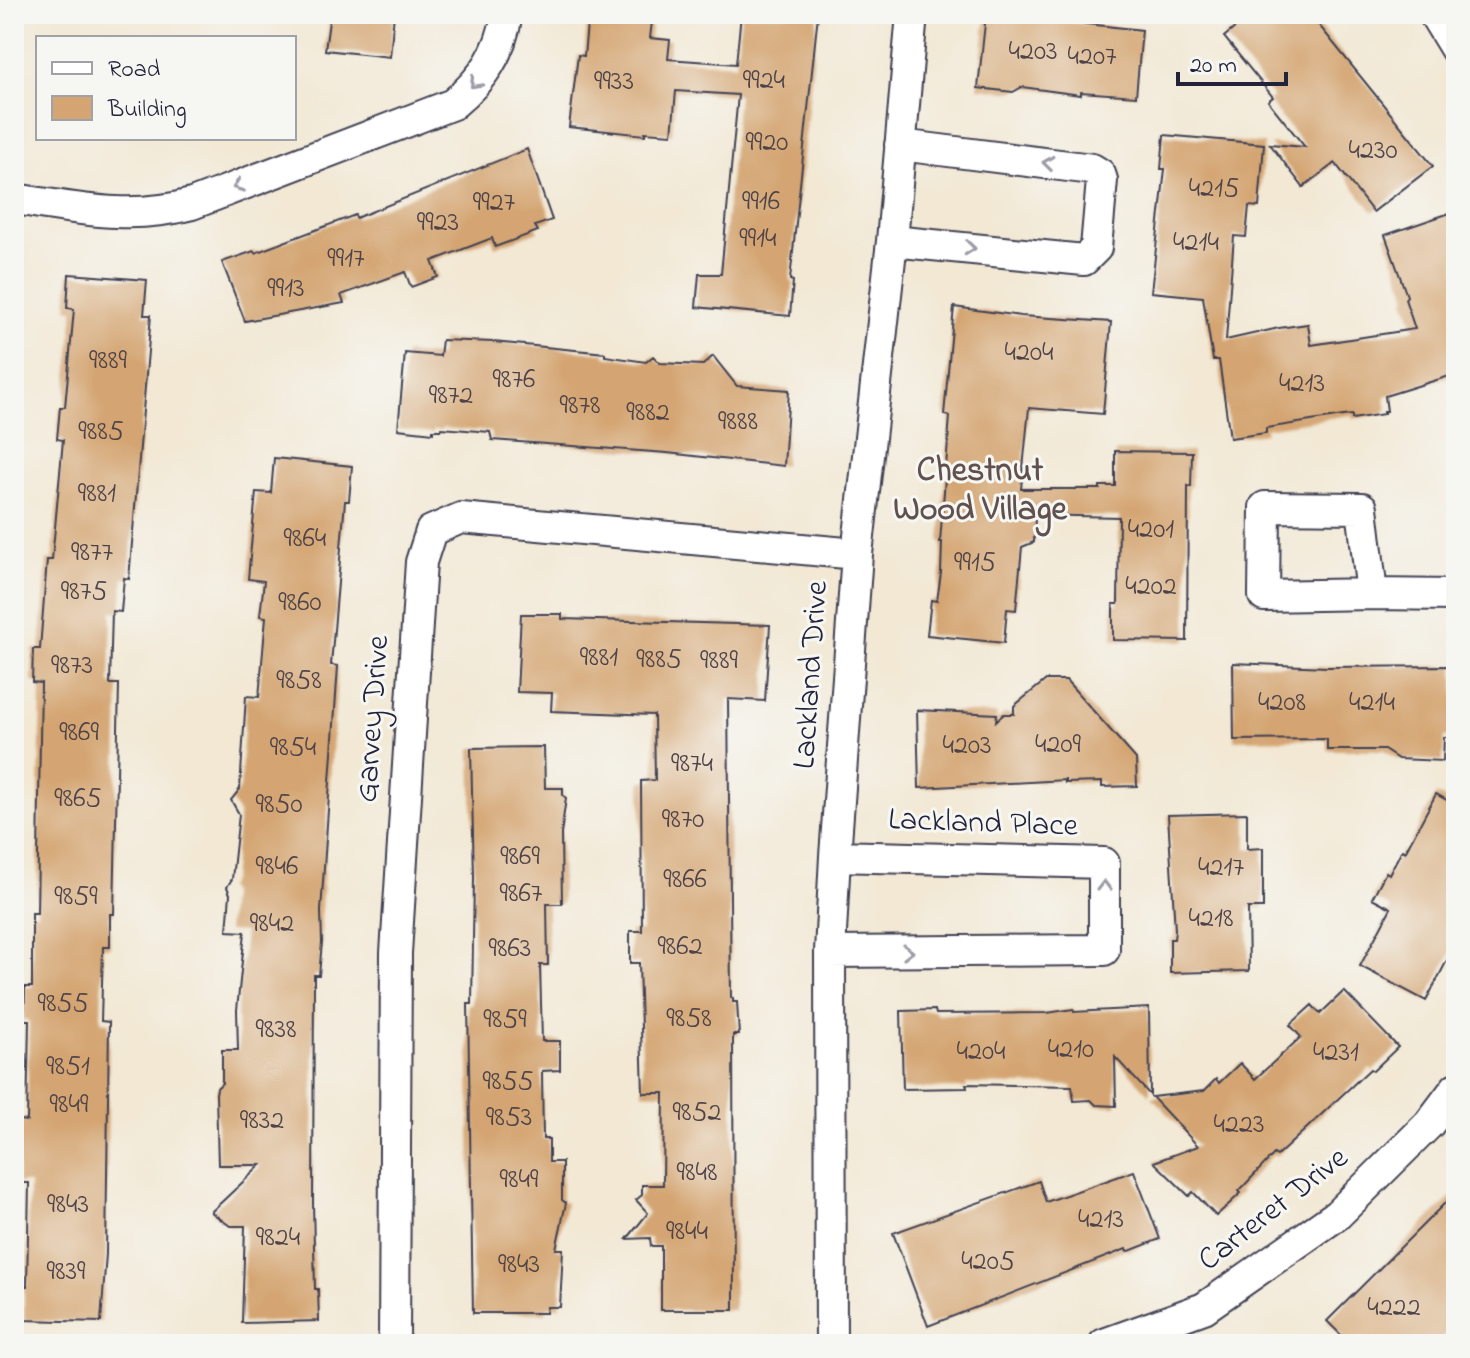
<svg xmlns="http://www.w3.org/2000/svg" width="1470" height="1358" viewBox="0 0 1470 1358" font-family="'Indie Flower',sans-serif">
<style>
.building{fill:#d4a572}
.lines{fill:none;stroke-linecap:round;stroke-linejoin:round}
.street-casing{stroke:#414052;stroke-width:34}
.street{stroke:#fff;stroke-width:30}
.oneway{stroke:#9c9ca7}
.labels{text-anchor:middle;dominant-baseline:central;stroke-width:6;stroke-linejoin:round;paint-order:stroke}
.number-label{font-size:28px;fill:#4e4349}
.street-label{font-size:32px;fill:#22223b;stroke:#f6f6f2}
.neighbourhood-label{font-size:34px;font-weight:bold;fill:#60504e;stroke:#f6f6f2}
</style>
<rect width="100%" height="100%" fill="#f6f6f2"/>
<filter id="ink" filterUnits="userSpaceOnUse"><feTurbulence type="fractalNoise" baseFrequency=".0125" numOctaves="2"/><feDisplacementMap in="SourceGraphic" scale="16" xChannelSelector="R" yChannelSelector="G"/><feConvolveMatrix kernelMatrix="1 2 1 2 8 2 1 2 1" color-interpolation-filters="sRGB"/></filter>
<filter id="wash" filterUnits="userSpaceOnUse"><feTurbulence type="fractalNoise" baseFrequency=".006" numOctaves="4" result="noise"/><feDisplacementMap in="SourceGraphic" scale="32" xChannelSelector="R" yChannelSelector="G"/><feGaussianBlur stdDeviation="1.8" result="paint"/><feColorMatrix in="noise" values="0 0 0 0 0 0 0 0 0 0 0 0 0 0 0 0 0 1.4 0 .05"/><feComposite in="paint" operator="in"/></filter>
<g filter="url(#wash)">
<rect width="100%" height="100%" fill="#f2e8d4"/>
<g id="blocks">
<path class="building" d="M330,14h64l-4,43 -65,-7z
M588,14h65l-3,24 20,2 -2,19 68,5 5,-50h77l-28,266 3,1 -3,35 -94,-9 3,-33h22l17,-179 -62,-4 -4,43 -27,-2v3l-76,-8 9,-72 6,1z
M986,14h36v3l120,13 -6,66 -55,-4v3l-59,-8 -9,5 -35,-4z
M1225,14h85l123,152 -60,46 -38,-49 -32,24 -33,-43 35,3 -37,-46 5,-4 -49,-60 12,-10z
M1164,135l100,9 -5,63 -10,-1 -3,31 -12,-1 -8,104 53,-12 29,-4 3,21 104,-16 -10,-30 2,-3 -22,-61 71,-24v163l-71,22 2,15h-3v3l-32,5v-4l-9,1 -77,12v5l-36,5 -11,-78h-6l-10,-63 -52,-5 14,-123h-4z
M527,149l25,71 -17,6 3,5 -43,16 -3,-9 -60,23 6,16 -27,10 -6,-15 -64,23 3,8 -99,18 -23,-59 32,-11 1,2 100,-38 1,3z
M69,274l78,6 -3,35h7l-22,264 -5,-1 -3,34 -9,-1 -2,73h9l-5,230h-4v33h-7l-2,74 8,1 -3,232 -5,68 -77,-2v-34h3l2,-103h-11l1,-63 8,1 2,-101h-5l1,-33h7v-74h5l4,-230 -9,-1 1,-33h7l7,-89h5l11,-120 -6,-1 3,-32h5l9,-98 -7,-1z
M954,307l67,9 90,6 -8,92 -74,-6 -8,81h79v-3h15v-35l77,1 -1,35 -3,-1 -1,155 -74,-1v-36h5l1,-87 -84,-2 -1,27 -12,5 -6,63 -9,-1 -3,34 -77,-8 4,-35 6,1 4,-28 1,-31h-2l10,-126 -6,-1z
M442,340l51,2 112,11v3l41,6 7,-6 7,7 43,2 10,-9 24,30 52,4 -5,76 -117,-13 -175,-13 -2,-8 -48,-4 -1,2h-8v3l-35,-4 7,-76 35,3z
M274,458l78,8 -3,35h-4l-14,164 7,1 -17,245 1,31 -3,33h-5l-1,229 2,85h3l1,32 -77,2 3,-97h-15l-19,-14 50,-47h-43l-2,-71 1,-6 5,-5v-33h16l-1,-40 8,-78 -18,-1 3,-37 -3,-7 5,-8 7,-65 -8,-14 9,-11 6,-93 13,1 7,-80 -6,-1 4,-35 -16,-2 8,-87 15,1z
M521,614h41v5l208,6 -5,76 -37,-2 3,299h2v4h4l2,33h-6l1,275h-73v-64h-10l-1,-8 -23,1 21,-26 -12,-13 6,-5v-10h21l1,-92h-21l-4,-130h-9v-32h12l-1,-150 14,-1 -1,-65 -103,-4 1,-18 -35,-1z
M1233,663l94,4 127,-1 2,71h-12l-1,24 -45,-2 -14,-9h-57v-11l-93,1z
M1046,680h20l70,79 1,27 -35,1v-5l-37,1v-3l-146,8 -2,-78 80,4 -1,7 8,-7h10v-8z
M544,747l1,41h18v7l3,3 -5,36 1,70h-15l1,61h-8l2,76h18v29l-18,1 1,68h6v23h13v38l4,3 -10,46h7l-3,58h-13l-1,6h-73l-5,-309h4l2,-127 -3,-129z
M1436,794l20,11v138l-30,58 -66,-35 31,-58 -19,-10 14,-26 3,2 13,-24 3,2z
M1247,813v36l16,-1v60h-15l1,63 -79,2v-34h4l1,-9 -7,-115z
M1344,991l54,56 -25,24 -3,-2 -93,87 -3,-2 -35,37 2,2 -25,23 -23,-24 -4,4 -35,-34 44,-16 -46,-49 52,-6 12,-12 3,4 21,-20 15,16 46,-42 -11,-12 22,-20 8,9z
M1149,1008l1,87 -35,-38 1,49 -20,-1 -5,-5 -17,1 -2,-15 -106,-2 1,4 -64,1 -2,-78 34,-1 1,4 111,-1 26,-4 1,3z
M1134,1171l26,68 -33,13 -1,-3 -198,77 -35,-93 146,-52 7,21z
M1456,1192v132l-20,20h-86l-23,-23z"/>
</g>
</g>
<g filter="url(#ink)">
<use href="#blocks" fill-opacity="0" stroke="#414052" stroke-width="2"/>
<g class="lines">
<defs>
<path id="street" d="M1434,14l22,36
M14,199c63,9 114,22 178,5l261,-100c30,-25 48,-51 54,-90
M892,241l192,19 12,-12 6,-68 -2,-6 -8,-5 -192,-24
M1265,507l97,1 10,86 -108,2z
M1372,594l84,1
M830,952l274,-2v-87l-269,-7
M394,1344l2,-391 25,-391 10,-31 30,-13 396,36
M831,1344l-1,-392 5,-96 22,-302 35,-313 20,-227
M1104,1344l100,-36 133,-93 92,-91 27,-36"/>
</defs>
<use href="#street" class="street-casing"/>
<use href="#street" class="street"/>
</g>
<defs><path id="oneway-chevron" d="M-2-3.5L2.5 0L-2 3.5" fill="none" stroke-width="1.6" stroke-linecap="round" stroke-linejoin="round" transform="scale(2)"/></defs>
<g class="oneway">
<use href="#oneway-chevron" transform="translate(475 83) rotate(133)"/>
<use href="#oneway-chevron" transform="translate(1048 163) rotate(-173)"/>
<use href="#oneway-chevron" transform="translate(238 186) rotate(159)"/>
<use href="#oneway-chevron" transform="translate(970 248) rotate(6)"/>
<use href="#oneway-chevron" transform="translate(1104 886) rotate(-90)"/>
<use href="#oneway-chevron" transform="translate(908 952)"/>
</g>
</g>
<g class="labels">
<g class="number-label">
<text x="1033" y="52">4203</text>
<text x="1092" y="57">4207</text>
<text x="764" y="81">9924</text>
<text x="614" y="82">9933</text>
<text x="767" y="143">9920</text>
<text x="1373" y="151">4230</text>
<text x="1214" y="189">4215</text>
<text x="761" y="202">9916</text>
<text x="494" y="203">9927</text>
<text x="438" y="223">9923</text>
<text x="758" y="239">9914</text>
<text x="1196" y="243">4214</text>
<text x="346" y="259">9917</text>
<text x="286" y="289">9913</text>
<text x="1029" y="353">4204</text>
<text x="108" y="361">9889</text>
<text x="514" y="380">9876</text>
<text x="1302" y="384">4213</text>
<text x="451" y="396">9872</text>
<text x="580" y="406">9878</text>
<text x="648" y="413">9882</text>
<text x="738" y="422">9888</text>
<text x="101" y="432">9885</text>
<text x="97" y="494">9881</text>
<text x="1151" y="530">4201</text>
<text x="305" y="539">9864</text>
<text x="92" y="553">9877</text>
<text x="975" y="563">9915</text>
<text x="1151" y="587">4202</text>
<text x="84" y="592">9875</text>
<text x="300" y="603">9860</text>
<text x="599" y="658">9881</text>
<text x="659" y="660">9885</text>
<text x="719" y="661">9889</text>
<text x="72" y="666">9873</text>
<text x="299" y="681">9858</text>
<text x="1282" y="703">4208</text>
<text x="1372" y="703">4214</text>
<text x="79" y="733">9869</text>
<text x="1058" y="745">4209</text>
<text x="967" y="746">4203</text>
<text x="293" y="748">9854</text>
<text x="692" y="764">9874</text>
<text x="78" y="799">9865</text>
<text x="279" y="805">9850</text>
<text x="683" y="820">9870</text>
<text x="520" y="857">9869</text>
<text x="277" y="867">9846</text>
<text x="1221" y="868">4217</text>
<text x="685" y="880">9866</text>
<text x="521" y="894">9867</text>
<text x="76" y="897">9859</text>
<text x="1211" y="919">4218</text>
<text x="272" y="924">9842</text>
<text x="680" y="947">9862</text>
<text x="510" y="949">9863</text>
<text x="63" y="1004">9855</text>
<text x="689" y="1019">9858</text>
<text x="505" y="1020">9859</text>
<text x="276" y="1030">9838</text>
<text x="1071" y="1050">4210</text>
<text x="981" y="1052">4204</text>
<text x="1336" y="1053">4231</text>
<text x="68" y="1067">9851</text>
<text x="508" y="1082">9855</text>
<text x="69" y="1105">9849</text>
<text x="697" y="1113">9852</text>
<text x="509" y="1118">9853</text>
<text x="262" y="1121">9832</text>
<text x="1239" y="1125">4223</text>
<text x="697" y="1173">9848</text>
<text x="519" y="1180">9849</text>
<text x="68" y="1205">9843</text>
<text x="1101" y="1220">4213</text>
<text x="687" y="1232">9844</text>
<text x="278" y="1238">9824</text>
<text x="988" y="1262">4205</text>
<text x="519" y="1265">9843</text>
<text x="66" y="1272">9839</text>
<text x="1394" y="1308">4222</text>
</g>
<g class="street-label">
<text transform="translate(812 675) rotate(-86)">Lackland Drive</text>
<text transform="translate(374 719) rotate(-86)">Garvey Drive</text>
<text transform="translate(983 824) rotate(2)">Lackland Place</text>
<text transform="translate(1274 1210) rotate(-38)">Carteret Drive</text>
</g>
<g class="neighbourhood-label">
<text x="980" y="472">Chestnut<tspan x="980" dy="39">Wood Village</tspan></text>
</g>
</g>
<rect width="1470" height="1358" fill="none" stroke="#f6f6f2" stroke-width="48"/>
<rect x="36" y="36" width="260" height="104" fill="#f6f6f2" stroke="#a1a1a9" stroke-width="2"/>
<rect x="52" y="62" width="40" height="12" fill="#ffffff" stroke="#a1a1a9" stroke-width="2"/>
<text x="108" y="76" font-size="24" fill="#22223b">Road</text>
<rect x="52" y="96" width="40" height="24" fill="#d4a572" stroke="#a1a1a9" stroke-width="2"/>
<text x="108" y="116" font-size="24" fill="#22223b">Building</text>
<path d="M1178 72v12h108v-12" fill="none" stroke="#22223b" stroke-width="4"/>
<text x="1190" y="72" font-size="24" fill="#22223b" stroke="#f6f6f2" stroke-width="6" paint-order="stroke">20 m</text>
</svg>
